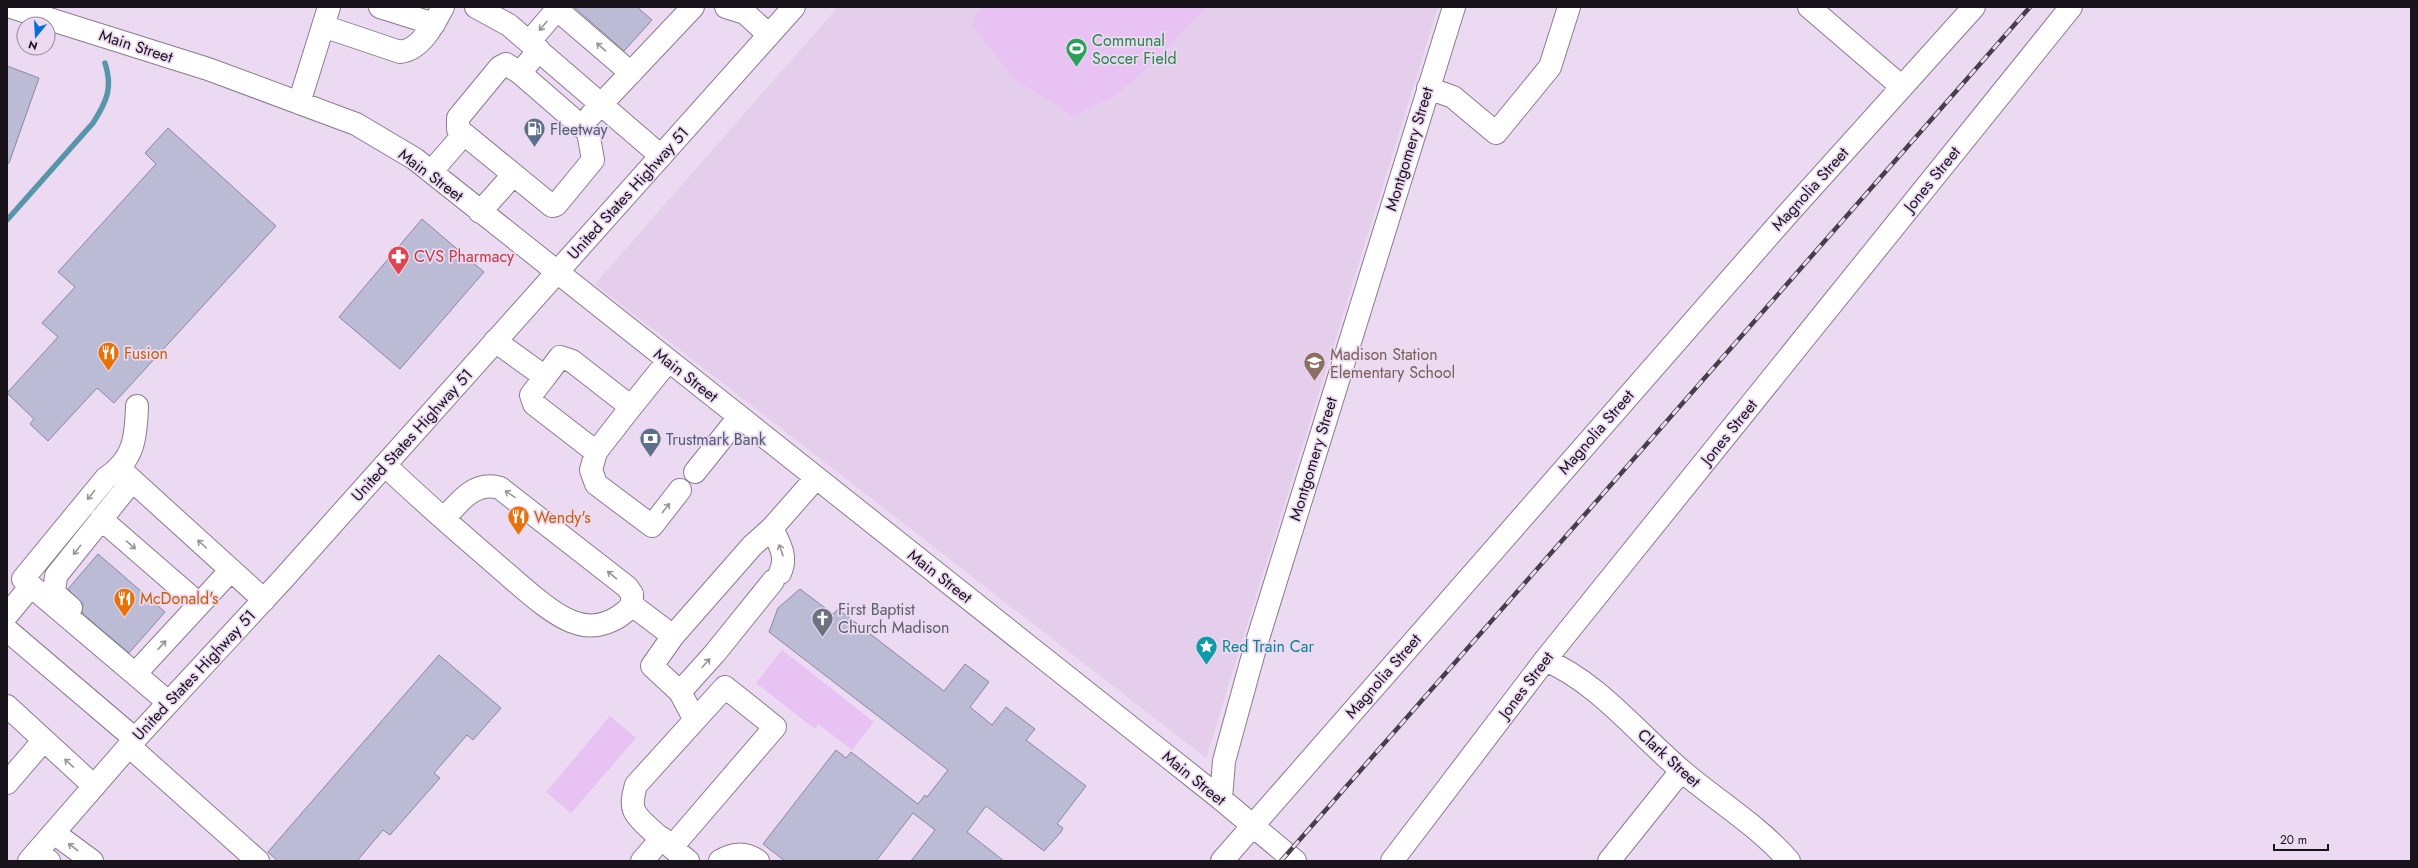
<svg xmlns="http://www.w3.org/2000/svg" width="2418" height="868" viewBox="0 0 2418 868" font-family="Jost,sans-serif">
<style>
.built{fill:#e4ceeb}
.green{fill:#e7c2f3}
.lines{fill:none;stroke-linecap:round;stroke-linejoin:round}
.stream{stroke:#5795a8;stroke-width:5.5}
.building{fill:#bbbbd5;stroke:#8888a0}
.minor-casing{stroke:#8a7b90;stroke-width:24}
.major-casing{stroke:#8a7b90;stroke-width:24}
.minor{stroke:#fff;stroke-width:22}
.major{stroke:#fff;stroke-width:22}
.rail-casing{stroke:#463e49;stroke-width:4.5}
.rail{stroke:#ebdaf1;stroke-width:3;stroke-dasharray:9;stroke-linecap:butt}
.oneway{stroke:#989598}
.labels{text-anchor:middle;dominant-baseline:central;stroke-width:3.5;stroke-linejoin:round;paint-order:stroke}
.leisure-label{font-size:16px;fill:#27864d;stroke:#ebdaf1;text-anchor:start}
.street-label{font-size:16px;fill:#19131b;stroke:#ebdaf1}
.service-label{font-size:16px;fill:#4e5e75;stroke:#ebdaf1;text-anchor:start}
.health-label{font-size:16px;fill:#be3a42;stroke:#ebdaf1;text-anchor:start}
.food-label{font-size:16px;fill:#c56008;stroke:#ebdaf1;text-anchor:start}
.education-label{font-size:16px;fill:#785e54;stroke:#ebdaf1;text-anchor:start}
.worship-label{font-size:16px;fill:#5b616d;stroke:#ebdaf1;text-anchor:start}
.culture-label{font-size:16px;fill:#0d838f;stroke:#ebdaf1;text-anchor:start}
</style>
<rect width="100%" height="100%" fill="#ebdaf1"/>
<path class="built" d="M838,7h600l-232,751 -611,-474z"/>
<path class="green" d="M979,7h227l-49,52 -42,37 -42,20 -59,-37 -42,-54z
M782,650l92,72 -22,28 -34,-26 -3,5 -59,-46z
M610,716l26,22 -65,75 -25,-21z"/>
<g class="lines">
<path class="stream" d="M7,220l86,-97c14,-22 20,-35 12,-60"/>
</g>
<path class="building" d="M574,7h63l15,13 -28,31z
M7,66l32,12 -30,85h-2z
M168,128l108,98 -162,177 -17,-15 -49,53 -18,-17 4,-5 -27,-26 51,-56 -16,-14 33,-36 -17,-15 98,-108 -11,-11z
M422,219l62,53 -84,97 -61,-52z
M98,554l67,58 -36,41 -47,-40 1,-9 -15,-15z
M800,589l33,25 5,-5 106,82 21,-27 24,18 -19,25 22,18 14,-18 29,22 -9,11 60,46 -29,38 6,4 -2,4 -17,19 -58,-45 -19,26 37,29h-93l24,-31 -22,-17 -37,48h-91l-22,-17 73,-94 10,8 5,-6 67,52 7,-9 2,2 21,-27 -179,-138 9,-24z
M439,655l62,53 -28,32 -6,-5 -33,38 6,5 -50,57 -7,-5 -26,31h-79l-10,-9z"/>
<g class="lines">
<defs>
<path id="minor" d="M11,7l197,62 148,55 59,35 806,640 74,62
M380,7l54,17
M476,7l33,18 152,131
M554,7l77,66
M726,7l19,6 24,22
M1809,7l93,80
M323,26l77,26c21,-2 34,-28 43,-45
M529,42l30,-35
M520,73l68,59 5,28 -37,45 -4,1 -94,-77v-11l42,-51 6,-3 14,9 19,-23
M1428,88l25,9 43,36 54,-66 19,-60
M299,103l30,-96
M591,115l102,-108
M431,172l33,-38
M480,212l33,-37
M495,341l50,36 -14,18 3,9 62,48 35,-45 -59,-46 -12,-4 -15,20
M137,406c-1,32 -3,54 -31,72l-83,101 145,123
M631,407l37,-46
M596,452l-5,18 5,14 56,42 28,-36
M385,465c37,36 76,69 115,103 19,16 52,48 76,55 21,7 42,-2 56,-18l41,31
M122,471l142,129
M695,472l44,-55
M101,519l98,85
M444,519c15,-17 31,-39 56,-31l127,99 5,7v11
M772,528c7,16 16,28 8,45
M71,608l-17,-15 2,-17 76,-95
M7,615l24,-29
M7,630l128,109
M1545,660c54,23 93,74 137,111 35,30 77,55 107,90
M135,674l96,-104
M680,692l35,-39 58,-72
M7,706l87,80
M695,720l-15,-28 -28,-26 21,-30 79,-90 20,-18 44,-50
M129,746l129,115
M7,783l37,-43
M1221,799l3,-38 31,-113 199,-641
M54,833l38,28
M672,847l103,-120 -50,-40 -89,98c-2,8 -5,17 -2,25 4,12 43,41 54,51
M37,852l12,9
M642,861l20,-23
M720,861c12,-8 25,-9 38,0
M1222,861l563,-644 189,-210
M1392,861l153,-201 526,-653
M1609,861l72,-90"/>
<path id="major" d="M29,861l106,-122 148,-160 511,-572"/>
</defs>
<use href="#minor" class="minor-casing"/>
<use href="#major" class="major-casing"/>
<use href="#minor" class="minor"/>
<use href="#major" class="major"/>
<defs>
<path id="rail" d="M1281,861l749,-854"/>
</defs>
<use href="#rail" class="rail-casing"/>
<use href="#rail" class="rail"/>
</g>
<defs><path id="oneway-shaft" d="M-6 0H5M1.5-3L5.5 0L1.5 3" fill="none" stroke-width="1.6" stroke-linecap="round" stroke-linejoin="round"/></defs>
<g class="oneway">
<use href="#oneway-shaft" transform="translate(543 26) rotate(131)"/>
<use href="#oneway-shaft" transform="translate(601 47) rotate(-139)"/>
<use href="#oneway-shaft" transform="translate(510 494) rotate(-146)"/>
<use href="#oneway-shaft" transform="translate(91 495) rotate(129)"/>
<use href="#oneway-shaft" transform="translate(666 508) rotate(-52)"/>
<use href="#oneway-shaft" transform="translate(202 544) rotate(-138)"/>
<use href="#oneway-shaft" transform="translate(131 545) rotate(41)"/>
<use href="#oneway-shaft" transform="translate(77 550) rotate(128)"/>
<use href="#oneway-shaft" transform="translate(781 550) rotate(-109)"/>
<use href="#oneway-shaft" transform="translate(612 575) rotate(-141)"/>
<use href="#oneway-shaft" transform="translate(162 645) rotate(-47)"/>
<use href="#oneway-shaft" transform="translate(706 663) rotate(-48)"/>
<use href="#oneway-shaft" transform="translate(69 763) rotate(-137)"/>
<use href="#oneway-shaft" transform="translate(73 847) rotate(-143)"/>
</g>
<defs>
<symbol id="stadium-pin" viewBox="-11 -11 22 30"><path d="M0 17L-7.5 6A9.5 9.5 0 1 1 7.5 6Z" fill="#2e9e5b" stroke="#ebdaf1"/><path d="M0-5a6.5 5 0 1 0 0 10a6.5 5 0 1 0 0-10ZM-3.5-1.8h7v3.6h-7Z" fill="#fff"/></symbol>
<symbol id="fuel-pin" viewBox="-11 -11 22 30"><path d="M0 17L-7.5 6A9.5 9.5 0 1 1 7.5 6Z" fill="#5c6f8a" stroke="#ebdaf1"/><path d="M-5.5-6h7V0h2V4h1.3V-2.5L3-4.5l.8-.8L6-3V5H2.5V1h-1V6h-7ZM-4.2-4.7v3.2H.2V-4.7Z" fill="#fff"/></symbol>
<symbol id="pharmacy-pin" viewBox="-11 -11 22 30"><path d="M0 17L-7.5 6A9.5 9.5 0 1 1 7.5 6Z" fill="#e0444e" stroke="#ebdaf1"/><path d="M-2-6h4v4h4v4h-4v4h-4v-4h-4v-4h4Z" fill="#fff"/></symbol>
<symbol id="restaurant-pin" viewBox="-11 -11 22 30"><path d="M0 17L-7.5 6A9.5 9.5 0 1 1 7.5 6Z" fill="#e8710a" stroke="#ebdaf1"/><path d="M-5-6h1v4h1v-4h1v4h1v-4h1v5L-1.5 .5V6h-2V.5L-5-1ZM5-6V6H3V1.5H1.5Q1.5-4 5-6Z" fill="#fff"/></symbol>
<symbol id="school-pin" viewBox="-11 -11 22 30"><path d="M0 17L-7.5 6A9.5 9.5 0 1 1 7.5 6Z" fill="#8d6e63" stroke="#ebdaf1"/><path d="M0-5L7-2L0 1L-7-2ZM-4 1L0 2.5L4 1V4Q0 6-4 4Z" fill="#fff"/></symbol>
<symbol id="bank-pin" viewBox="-11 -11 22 30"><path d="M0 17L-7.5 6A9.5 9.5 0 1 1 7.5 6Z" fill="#5c6f8a" stroke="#ebdaf1"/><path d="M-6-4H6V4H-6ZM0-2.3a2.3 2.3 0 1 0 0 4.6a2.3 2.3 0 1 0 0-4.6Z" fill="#fff"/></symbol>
<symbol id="church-pin" viewBox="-11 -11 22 30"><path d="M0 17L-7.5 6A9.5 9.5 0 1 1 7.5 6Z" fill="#6b7280" stroke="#ebdaf1"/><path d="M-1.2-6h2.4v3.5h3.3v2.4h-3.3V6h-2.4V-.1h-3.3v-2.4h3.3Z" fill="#fff"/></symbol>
<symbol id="sight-pin" viewBox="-11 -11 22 30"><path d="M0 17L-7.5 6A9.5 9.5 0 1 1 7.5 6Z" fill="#0f9aa8" stroke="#ebdaf1"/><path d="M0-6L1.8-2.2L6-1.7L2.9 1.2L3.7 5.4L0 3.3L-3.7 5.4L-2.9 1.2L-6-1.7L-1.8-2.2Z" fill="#fff"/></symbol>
</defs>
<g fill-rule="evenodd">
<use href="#stadium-pin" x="1064" y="36" width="25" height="34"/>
<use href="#fuel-pin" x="522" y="116" width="25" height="34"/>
<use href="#pharmacy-pin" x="386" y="244" width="25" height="34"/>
<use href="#restaurant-pin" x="96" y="340" width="25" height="34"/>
<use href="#school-pin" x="1302" y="350" width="25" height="34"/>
<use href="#bank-pin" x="638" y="426" width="25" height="34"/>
<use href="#restaurant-pin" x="506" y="504" width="25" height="34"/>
<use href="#restaurant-pin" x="112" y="586" width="25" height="34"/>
<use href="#church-pin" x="810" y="606" width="25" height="34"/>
<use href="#sight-pin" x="1194" y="634" width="25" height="34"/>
</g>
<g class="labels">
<g class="leisure-label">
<text x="1092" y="40">Communal<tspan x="1092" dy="18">Soccer Field</tspan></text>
</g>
<g class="street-label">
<text transform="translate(136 46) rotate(18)">Main Street</text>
<text transform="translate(1409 149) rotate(-73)">Montgomery Street</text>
<text transform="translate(431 175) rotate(37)">Main Street</text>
<text transform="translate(1932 179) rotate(-51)">Jones Street</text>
<text transform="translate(1810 189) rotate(-48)">Magnolia Street</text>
<text transform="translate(628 193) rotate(-48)">United States Highway 51</text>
<text transform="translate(686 375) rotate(38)">Main Street</text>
<text transform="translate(1596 432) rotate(-49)">Magnolia Street</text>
<text transform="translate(1729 432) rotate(-51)">Jones Street</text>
<text transform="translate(412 435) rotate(-48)">United States Highway 51</text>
<text transform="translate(1313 459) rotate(-73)">Montgomery Street</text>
<text transform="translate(940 576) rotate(38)">Main Street</text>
<text transform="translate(194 675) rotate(-47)">United States Highway 51</text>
<text transform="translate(1383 676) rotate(-49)">Magnolia Street</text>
<text transform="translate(1526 685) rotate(-53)">Jones Street</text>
<text transform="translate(1669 758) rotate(42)">Clark Street</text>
<text transform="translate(1194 778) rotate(39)">Main Street</text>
</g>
<g class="service-label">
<text x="550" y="129">Fleetway</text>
<text x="666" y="439">Trustmark Bank</text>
</g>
<g class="health-label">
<text x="414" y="256">CVS Pharmacy</text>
</g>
<g class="food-label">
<text x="124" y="353">Fusion</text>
<text x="534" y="517">Wendy's</text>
<text x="140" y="598">McDonald's</text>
</g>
<g class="education-label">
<text x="1330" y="354">Madison Station<tspan x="1330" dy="18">Elementary School</tspan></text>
</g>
<g class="worship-label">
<text x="838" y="609">First Baptist<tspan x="838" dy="18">Church Madison</tspan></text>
</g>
<g class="culture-label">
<text x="1222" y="646">Red Train Car</text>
</g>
</g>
<rect width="2418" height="868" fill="none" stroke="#19131b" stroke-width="16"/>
<g transform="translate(36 36) rotate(198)"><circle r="19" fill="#ebdaf1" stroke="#978a9b"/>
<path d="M0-3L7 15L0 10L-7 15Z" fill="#066ed6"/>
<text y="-6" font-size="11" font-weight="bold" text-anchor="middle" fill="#19131b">N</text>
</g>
<path d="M2274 844v6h54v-6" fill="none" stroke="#19131b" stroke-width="2"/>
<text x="2280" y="844" font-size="12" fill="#19131b" stroke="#ebdaf1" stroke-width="3" paint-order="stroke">20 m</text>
</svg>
